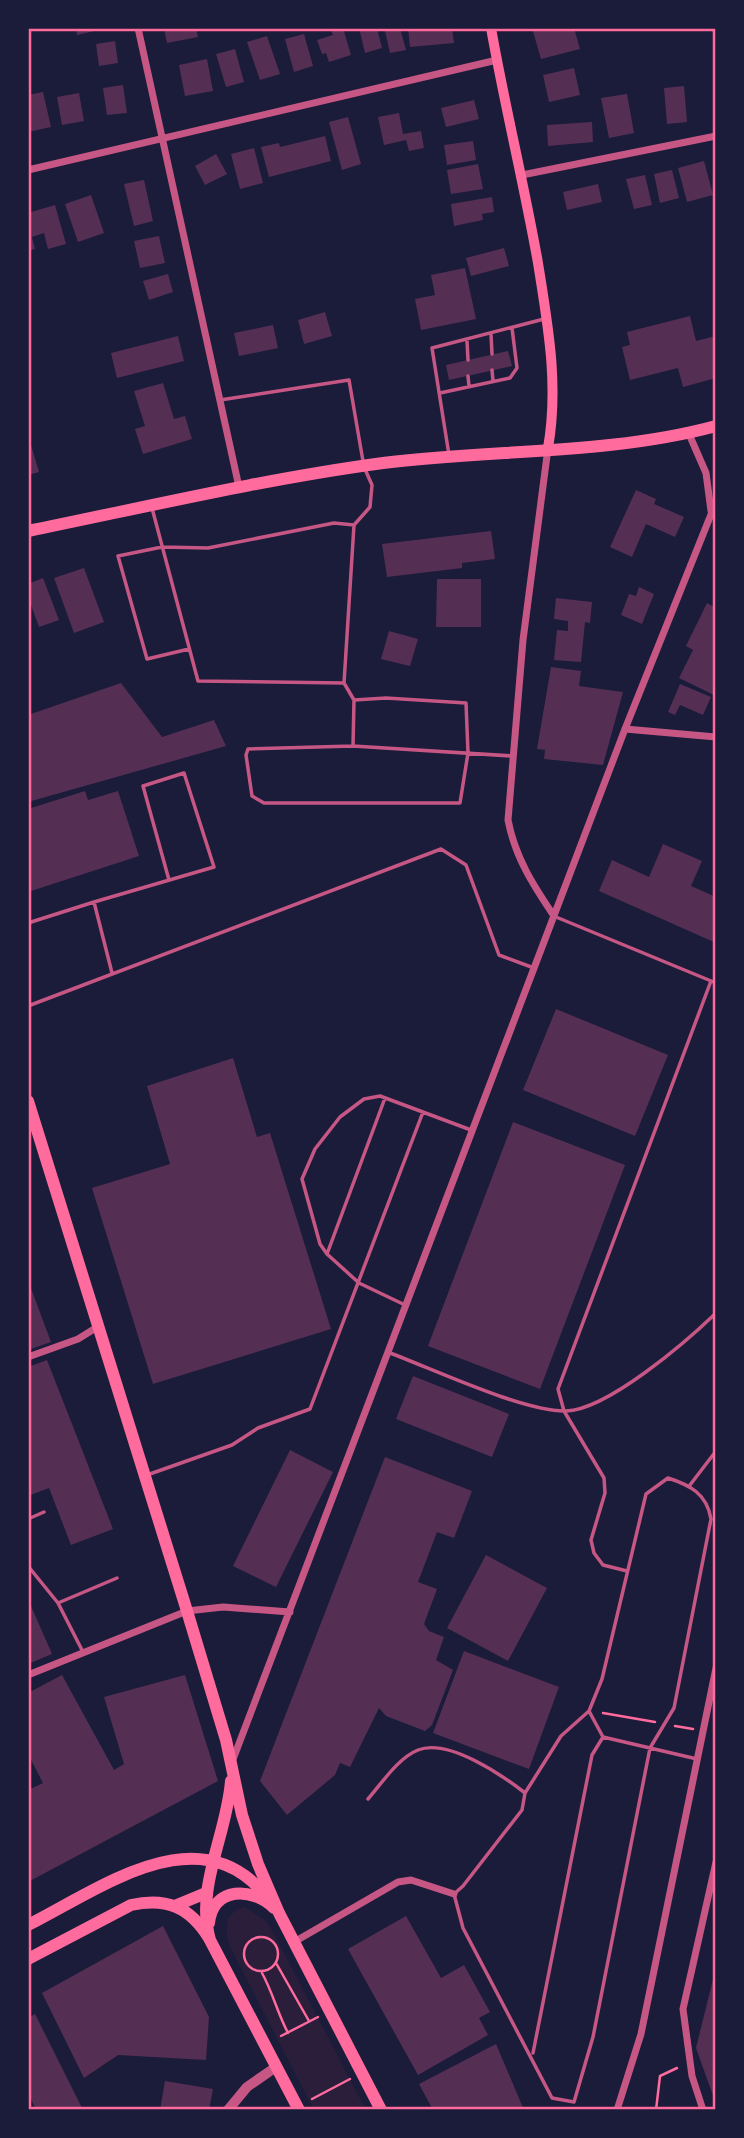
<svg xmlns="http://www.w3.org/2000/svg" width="744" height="2138" viewBox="0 0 744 2138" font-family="'Varela Round',sans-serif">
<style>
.green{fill:#2a1e3b}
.building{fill:#542f53}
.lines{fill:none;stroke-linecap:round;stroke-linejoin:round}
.path{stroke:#ff6b9d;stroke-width:2.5}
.service{stroke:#c65784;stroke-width:3.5}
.minor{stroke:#c65784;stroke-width:7}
.tertiary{stroke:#c65784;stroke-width:10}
.secondary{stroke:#ff6b9d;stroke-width:10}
.primary{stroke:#ff6b9d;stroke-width:12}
.trunk{stroke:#ff6b9d;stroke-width:12}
.neatline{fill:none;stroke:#ff6b9d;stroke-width:2.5}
</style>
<rect width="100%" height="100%" fill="#1b1b3a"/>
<path class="green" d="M244,1907l21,13 8,12 93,178h-52l-85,-165c-4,-17 -5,-33 15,-38z"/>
<path class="building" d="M76,28h27v1l-26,6z
M164,28h32l2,9 -31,6z
M330,28h13l8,27 -22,7 -3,-9 -4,1 -5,-14 16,-5z
M359,28h18l5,20 -17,5z
M400,28l6,22 -16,3 -5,-22z
M408,28h44l2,15 -44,4z
M532,28h42l6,21 -39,10z
M304,34l9,32 -19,6 -9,-33z
M267,36l13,38 -20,6 -13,-38z
M115,41l3,22 -19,3 -3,-22z
M235,49l9,33 -18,5 -10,-33z
M207,59l6,32 -28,5 -6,-31z
M574,68l6,27 -31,7 -6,-27z
M123,85l4,28 -20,2 -4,-27z
M684,86l3,36 -20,2 -3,-36z
M43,92l8,35 -23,5v-37z
M79,93l5,28 -22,4 -5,-28z
M627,94l7,39 -25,5 -8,-40z
M474,100l5,19 -33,8 -5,-19z
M399,113l4,21 18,-3 3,17 -15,3 -3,-11 -22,5 -6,-28z
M348,117l13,47 -19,6 -13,-48z
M592,122l1,20 -45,4 -1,-21z
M325,136l6,25 -62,16 -8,-30 18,-4 1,4z
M473,141l3,19 -29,5 -3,-20z
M254,148l9,35 -23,6 -9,-35z
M216,154l11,20 -22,11 -10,-19z
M704,161l9,34 -26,7 -9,-34z
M478,164l5,25 -32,5 -4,-24z
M672,170l7,28 -19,5 -6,-29z
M645,175l7,30 -18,4 -8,-30z
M144,180l9,41 -19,5 -10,-42z
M598,184l4,18 -35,8 -4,-18z
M91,195l13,38 -26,9 -13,-38z
M492,197l2,15 -12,2 1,6 -29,6 -3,-22z
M55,205l11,39 -18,5 -4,-16 -12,4 3,12 -7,2v-38z
M159,236l6,27 -25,5 -6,-27z
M504,248l5,18 -38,10 -5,-18z
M465,268l11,51 -55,11 -6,-31 20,-4 -4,-20z
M168,274l5,18 -24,8 -6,-19z
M325,312l7,24 -28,8 -6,-24z
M690,316l6,25 20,-5v42l-33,9 -5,-19 -48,12 -8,-33 8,-2 -3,-13z
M273,325l5,23 -39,8 -5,-23z
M178,336l6,25 -67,17 -6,-25z
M508,351l4,15 -63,14 -3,-15z
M163,383l11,36 11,-3 7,23 -49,15 -8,-25 10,-3 -11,-35z
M28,435l11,37 -11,3z
M636,490l20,9 -2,5 30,13 -9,20 -29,-13 -14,33 -22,-10z
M491,531l4,28 -33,4v5l-75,9 -5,-33z
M84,568l20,54 -30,11 -20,-55z
M43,578l16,42 -20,7 -11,-30v-13z
M437,579h44v48h-45z
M639,587l15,7 -12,30 -21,-9 8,-21 7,2z
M556,598l36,4 -2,21 -5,-1 -4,40 -27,-2 3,-30 11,1v-10l-14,-2z
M707,603l9,5v88l-37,-18 14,-28 -7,-4z
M389,631l29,8 -8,27 -29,-7z
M551,667l30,4 -2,15 44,6 -20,73 -59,-6 1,-9 -8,-1z
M121,683l41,54 52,-17 12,26 -198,56v-87z
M680,684l31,13 -8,18 -23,-10 -5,10 -7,-3z
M85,791l3,9 30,-9 21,65 -111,36v-83z
M663,844l39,17 -11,25 25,11v46l-117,-52 13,-31 37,17z
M556,1009l112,46 -33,81 -112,-46z
M233,1058l24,79 13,-4 61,196 -178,55 -61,-196 78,-24 -23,-78z
M513,1122l112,43 -85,224 -112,-43z
M28,1280l23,62 -23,8z
M47,1360l66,169 -42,16 -22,-57 -21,8v-129z
M413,1376l96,38 -17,43 -96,-38z
M290,1450l43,22 -57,115 -43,-21z
M385,1457l87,34 -18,47 -17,-6 -19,50 19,7 -13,35 5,7 15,6 -8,23 17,10 -21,55 -7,6 -39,-15 -7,-8 -29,59 -10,-4 -5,12 -48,40 -27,-34z
M486,1555l61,33 -39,73 -61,-33z
M28,1599l24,55 -24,10z
M464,1651l95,36 -30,82 -96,-36z
M62,1675l52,95 10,-6 -20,-67 81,-22 33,106 -190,101v-92l15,-7 -15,-29v-61z
M406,1916l35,62 23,-13 26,47 -11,6 9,17 -70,40 -70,-126z
M163,1926l46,91 -3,43 -88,-5 -34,23 -42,-85z
M715,1971h1v133l-20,-56z
M35,2014l48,96h-47l-8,-17v-75z
M496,2044l28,66h-91l-14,-26z
M165,2081l48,8 -4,21h-49z"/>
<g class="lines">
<path class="path" d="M603,1713l52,9
M675,1726l18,3
M244 1954a17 17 0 1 1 34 0a17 17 0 1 1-34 0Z
M276,1963l33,58
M262,1973c11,20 15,39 26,60
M281,2036l37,-19
M312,2099l38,-20
M656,2110l4,-34 17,-8"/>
<path class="service" d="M491,334l1,20
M467,341l1,19
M492,370l1,11
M468,376l1,10
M440,393l70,-15 7,-10 -5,-40
M449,455l-17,-107 112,-29
M152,508l46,173 146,2 10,-158 16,-18 2,-22 -8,-18 -15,-87 -129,20
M189,649l-42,10 -29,-103 44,-9 46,1 126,-25 20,2
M344,683l10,17 -1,46 159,10
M353,746l-105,3 -2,6 6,41 12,7h196l8,-50 -2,-50 -80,-5 -32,2
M556,917l160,66
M28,923l66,-21
M112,973l-18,-71 120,-35 -30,-94 -41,13 26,94
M28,1006l413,-157 25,16 33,90 35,13
M327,1254l58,-156
M405,1305l-46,-22 -32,-29 -7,-10 -18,-65 13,-30 25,-32 24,-18 16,-3 91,34
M390,1353c43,16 134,59 176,58 41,-1 120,-69 150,-98
M147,1475l85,-30 26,-17 52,-19 113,-297
M668,1478c22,7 39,16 43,41l-37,189 -24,40 -57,289 -19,65 -22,-4 -89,-170 -9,-34 9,-8 59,-76 3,-17 36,-57 28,-25 13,-32 44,-185z
M690,1485l26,-34
M28,1519l16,-7
M28,1566l30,37
M627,1571l-24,-6 -9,-12 -3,-13 14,-47 -1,-15 -40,-67 -6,-22 153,-408
M83,1652l-25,-49 59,-25
M589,1711l14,26 94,22
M368,1799c14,-16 30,-41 50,-49 30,-12 84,25 107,43
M533,2053l59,-298 11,-18"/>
<path class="minor" d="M138,28l101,459
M714,28l2,1
M28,170l469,-110
M522,175l194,-39
M689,434l17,39 5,38
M548,448l-25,192 -15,180c7,37 25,65 46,96
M625,729l91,8
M28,1357l50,-18 21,-13
M28,1675l159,-64 36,-4 67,5
M232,1762l393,-1033 91,-227
M294,1942l104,-60 13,-2 43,14
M617,2110l24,-76 75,-366
M703,2110l-11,-34 -9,-67 33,-147"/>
<path class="tertiary" d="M228,2110l19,-23 29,-20"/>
<path class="secondary" d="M491,28c14,79 33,156 47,235 10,63 21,122 10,185"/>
<path class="primary" d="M28,531c118,-24 236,-52 355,-68 110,-14 226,-8 333,-37
M177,1905l29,-12
M28,1925c77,-39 178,-116 245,-20
M28,1959l103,-54c35,-8 59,2 78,33"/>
<path class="trunk" d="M28,1101l159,510 39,129 16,75 16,49 21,49 102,197
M231,1781c-4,53 -36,107 -21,159l89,170
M209,1923c4,-37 44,-36 65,-15"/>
</g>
<rect width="744" height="2138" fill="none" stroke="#1b1b3a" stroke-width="60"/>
<rect x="30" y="30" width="684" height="2078" class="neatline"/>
</svg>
